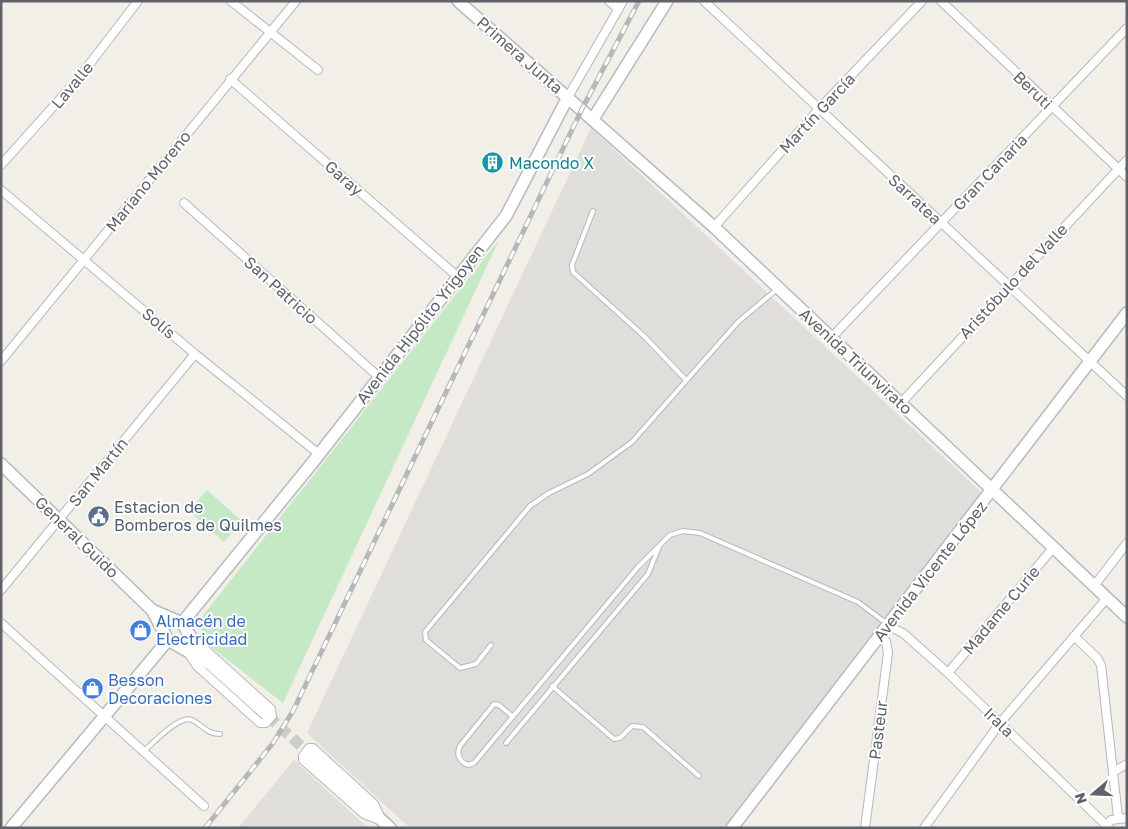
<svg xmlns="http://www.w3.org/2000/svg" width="1128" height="829" viewBox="0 0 1128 829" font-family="'Golos Text',sans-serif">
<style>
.industrial{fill:#e0deda}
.green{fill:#c5e8c5}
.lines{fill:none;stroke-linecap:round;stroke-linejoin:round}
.secondary-tunnel{stroke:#ccccc8;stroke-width:11;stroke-dasharray:11 5.5;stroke-linecap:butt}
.lane-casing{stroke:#b5b8bc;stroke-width:6}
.street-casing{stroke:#b5b8bc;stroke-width:10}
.secondary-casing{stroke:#b6babf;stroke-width:14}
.lane{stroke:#fff;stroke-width:4}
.street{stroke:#fff;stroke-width:8}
.secondary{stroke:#fff;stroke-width:11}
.rail-casing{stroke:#b6b7b8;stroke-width:5}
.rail{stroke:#fff;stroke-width:3;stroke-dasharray:9;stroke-linecap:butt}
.labels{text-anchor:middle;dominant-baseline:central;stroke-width:4;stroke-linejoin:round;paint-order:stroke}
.street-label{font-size:16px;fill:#5f6368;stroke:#fff}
.culture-label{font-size:16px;fill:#0d838f;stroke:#fff;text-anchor:start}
.service-label{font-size:16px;fill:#4e5e75;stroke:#fff;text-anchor:start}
.shop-label{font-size:16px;fill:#366cbe;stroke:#fff;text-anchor:start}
</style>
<rect width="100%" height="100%" fill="#f1efe8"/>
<path class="industrial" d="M591,128l393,367 -261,333h-313l-103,-95z
M294,760l74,68h-130z"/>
<path class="green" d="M499,240l-216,463 -72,-56 -14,-24z
M207,490l35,31 -18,21 -35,-31z"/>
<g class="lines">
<path class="secondary-tunnel" d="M268,716l43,39"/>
<defs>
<path id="lane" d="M593,211l-21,54 1,7 72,65 41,43
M491,645l-15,19 -16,4 -34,-28 -1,-8 105,-126 19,-13 39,-19 44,-32 106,-120 38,-32
M552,686l62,53 6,-1 12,-12 11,1 56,49
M513,717l-14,-12 -5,-1 -34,42c-4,9 -1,15 8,19l6,-2 164,-196 32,-32 13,-4 17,2 158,69 28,21
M506,743l142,-169 11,-27
M144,751c9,-8 36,-37 48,-31 11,5 14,14 28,14"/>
<path id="street" d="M231,1l87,69
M609,1l9,8
M704,1l423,395
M941,1l186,176
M230,79l228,198
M568,97l55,-96
M1,165l77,-86 60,-78
M1,190l194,164 124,100
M184,203l195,174
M714,227l105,-118 103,-108
M832,337l295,-309
M1,361l295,-360
M901,403l226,-243
M1094,586l33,-43
M1,590l194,-236
M1,623l203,183
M888,626l15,7 45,40 158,152
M1074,636l23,22 4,7 17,152
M189,654l8,12 63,57h6l6,-7 -1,-7 -73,-66
M948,673l105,-125
M309,748h4l61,56 8,17 -18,-7 -61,-54v-4z
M1113,772l14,-8
M865,828l23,-175 -2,-12 -6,-5
M924,828l76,-105 107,-125
M1105,828l6,-8 16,-2"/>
<path id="secondary" d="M458,1l256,226 413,390
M593,119l74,-118
M1,464l151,146 16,30 42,24 58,52
M152,610l30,13 23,36
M182,623l131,-161 193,-246 62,-119
M311,755l79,73
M11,828l157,-188
M732,828l395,-515"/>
</defs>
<use href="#lane" class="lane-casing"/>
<use href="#street" class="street-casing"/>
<use href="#secondary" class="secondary-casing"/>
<use href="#lane" class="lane"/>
<use href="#street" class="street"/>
<use href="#secondary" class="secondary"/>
<defs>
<path id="rail" d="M205,828l68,-85 20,-32 289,-602 57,-108"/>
</defs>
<use href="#rail" class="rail-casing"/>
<use href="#rail" class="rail"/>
</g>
<defs>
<symbol id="building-disc" viewBox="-11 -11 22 22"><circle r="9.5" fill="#0f9aa8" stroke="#fff"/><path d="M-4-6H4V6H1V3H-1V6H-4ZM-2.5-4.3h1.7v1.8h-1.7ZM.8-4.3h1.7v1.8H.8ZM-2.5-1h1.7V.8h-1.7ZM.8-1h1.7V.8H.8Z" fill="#fff"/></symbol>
<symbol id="civic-disc" viewBox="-11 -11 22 22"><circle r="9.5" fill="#5c6f8a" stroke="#fff"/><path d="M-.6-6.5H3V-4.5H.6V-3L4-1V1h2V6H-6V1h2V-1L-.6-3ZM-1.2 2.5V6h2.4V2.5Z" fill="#fff"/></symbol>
<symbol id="shop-disc" viewBox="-11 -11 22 22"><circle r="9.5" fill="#3f7fe0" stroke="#fff"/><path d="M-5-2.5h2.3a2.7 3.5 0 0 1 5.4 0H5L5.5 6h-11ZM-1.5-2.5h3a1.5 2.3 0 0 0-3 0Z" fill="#fff"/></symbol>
</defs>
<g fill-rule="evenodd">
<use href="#building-disc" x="480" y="150" width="25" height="25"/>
<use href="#civic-disc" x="86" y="504" width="25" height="25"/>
<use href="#shop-disc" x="128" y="618" width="25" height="25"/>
<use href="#shop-disc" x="80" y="676" width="25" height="25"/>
</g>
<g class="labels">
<g class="street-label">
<text transform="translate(520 55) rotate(41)">Primera Junta</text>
<text transform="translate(72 85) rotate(-50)">Lavalle</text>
<text transform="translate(1033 90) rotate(44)">Beruti</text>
<text transform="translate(817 113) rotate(-47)">Martín García</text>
<text transform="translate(990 172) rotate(-46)">Gran Canaria</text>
<text transform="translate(344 178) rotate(41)">Garay</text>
<text transform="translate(148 181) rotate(-51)">Mariano Moreno</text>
<text transform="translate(915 199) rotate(43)">Sarratea</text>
<text transform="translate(1013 281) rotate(-47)">Aristóbulo del Valle</text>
<text transform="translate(281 290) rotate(42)">San Patricio</text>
<text transform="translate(159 323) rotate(40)">Solís</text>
<text transform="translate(420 324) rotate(-52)">Avenida Hipólito Yrigoyen</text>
<text transform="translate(856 361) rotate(43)">Avenida Triunvirato</text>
<text transform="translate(98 472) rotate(-51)">San Martín</text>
<text transform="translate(77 537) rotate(44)">General Guido</text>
<text transform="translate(930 571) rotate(-52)">Avenida Vicente López</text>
<text transform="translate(1001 610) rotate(-50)">Madame Curie</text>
<text transform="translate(999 722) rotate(44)">Irala</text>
<text transform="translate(878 730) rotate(-83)">Pasteur</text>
</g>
<g class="culture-label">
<text x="509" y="163">Macondo X</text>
</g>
<g class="service-label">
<text x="114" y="507">Estacion de<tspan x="114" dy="18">Bomberos de Quilmes</tspan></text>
</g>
<g class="shop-label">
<text x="156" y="621">Almacén de<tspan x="156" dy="18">Electricidad</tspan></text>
<text x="108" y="680">Besson<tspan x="108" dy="18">Decoraciones</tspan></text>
</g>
</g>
<rect width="1128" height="829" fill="none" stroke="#5f6368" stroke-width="5"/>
<g transform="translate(1093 794) rotate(251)" stroke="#ffffff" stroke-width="4" paint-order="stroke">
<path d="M0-4L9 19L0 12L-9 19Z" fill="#5f6368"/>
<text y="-8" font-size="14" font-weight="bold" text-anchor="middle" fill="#5f6368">N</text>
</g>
</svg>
